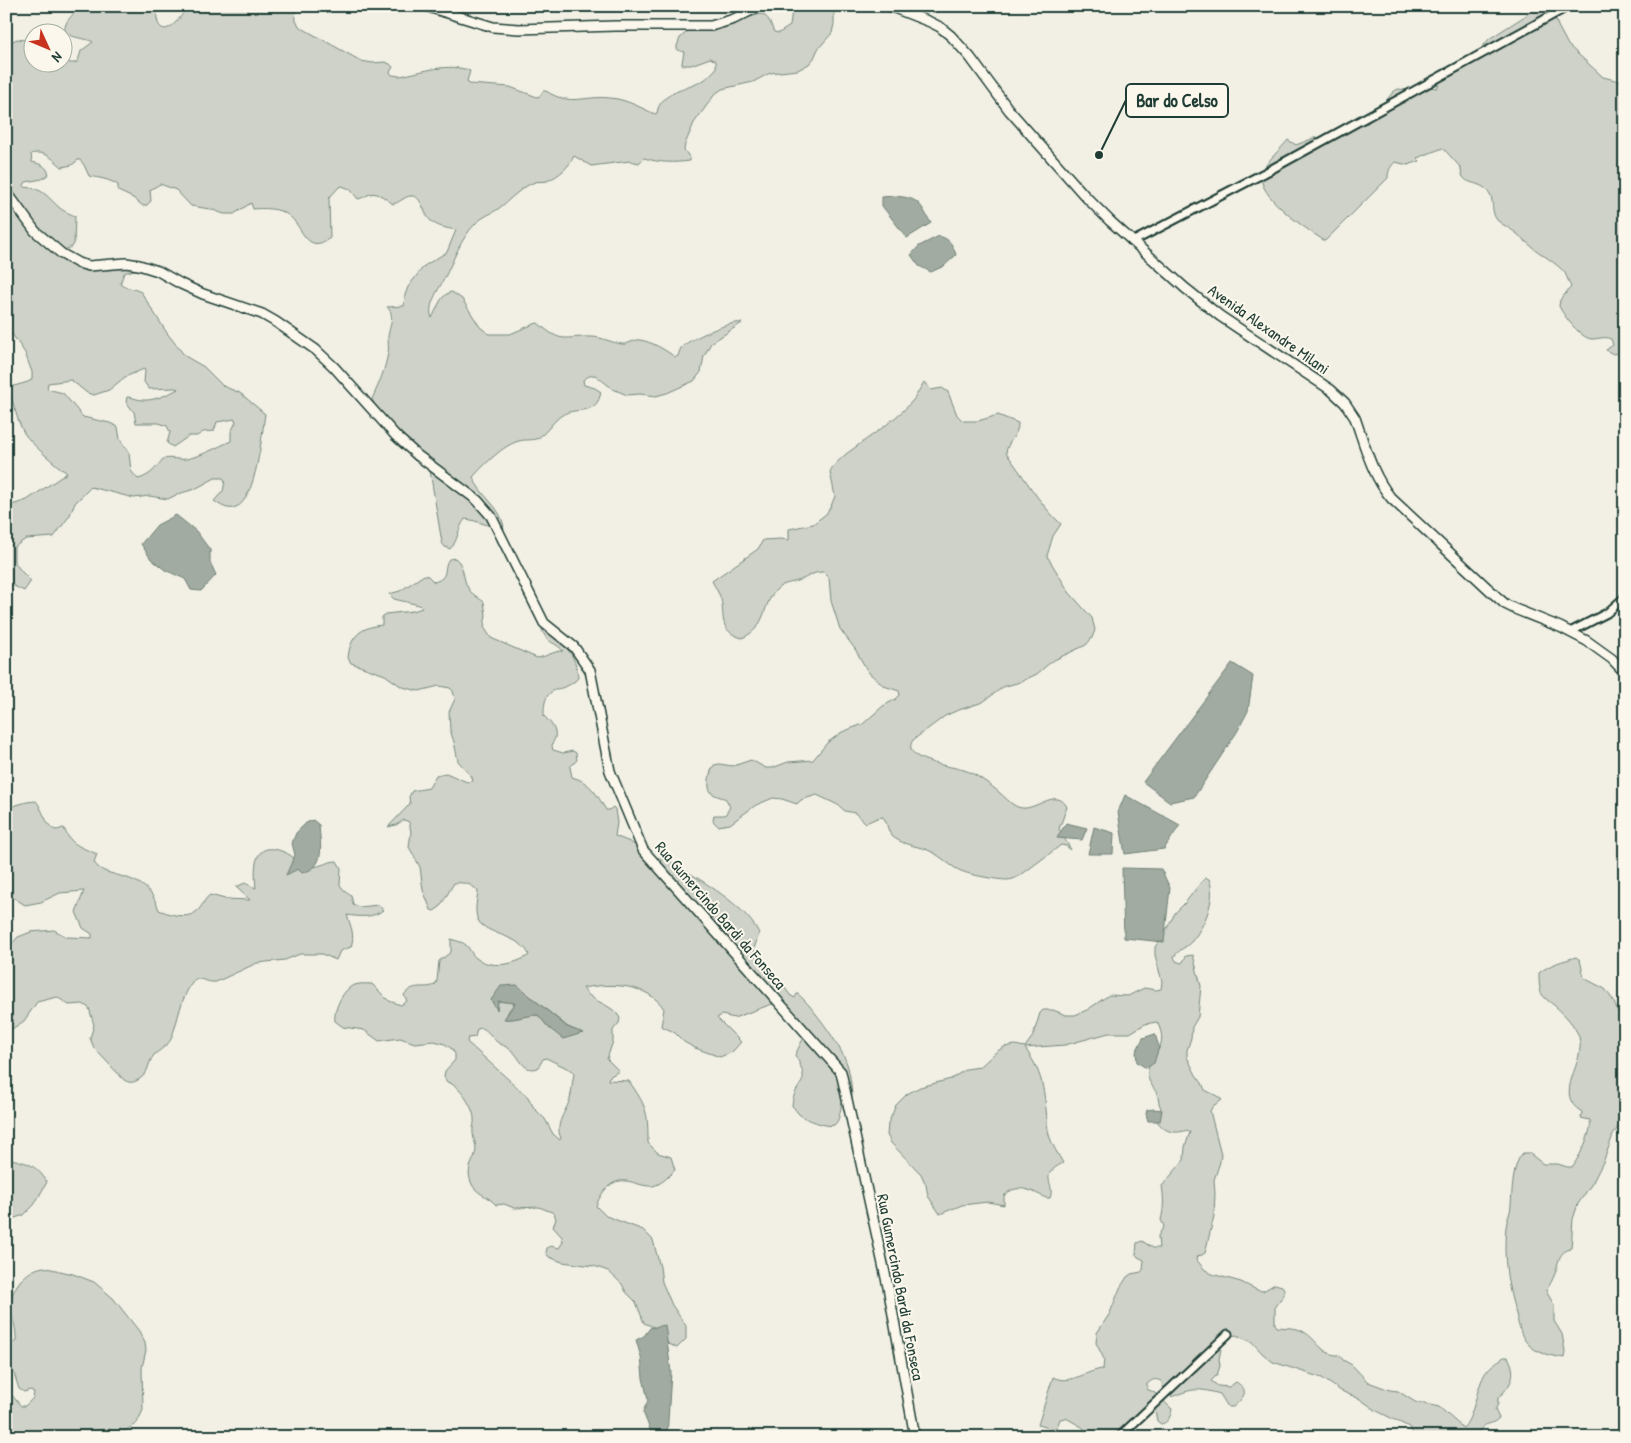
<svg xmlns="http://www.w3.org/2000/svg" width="1631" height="1443" viewBox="0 0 1631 1443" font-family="'Patrick Hand',sans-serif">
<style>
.green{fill:#cfd2c8;stroke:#77887e;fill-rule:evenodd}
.water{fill:#a2aba1;stroke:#6e7f75}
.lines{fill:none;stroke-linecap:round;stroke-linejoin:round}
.minor-casing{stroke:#1f3d34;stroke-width:11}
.tertiary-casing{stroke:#1f3d34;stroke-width:12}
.minor{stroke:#fbf7ec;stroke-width:7}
.tertiary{stroke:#fbf7ec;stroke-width:9}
.labels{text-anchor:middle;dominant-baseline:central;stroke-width:4;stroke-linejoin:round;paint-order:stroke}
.street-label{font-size:16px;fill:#1f3d34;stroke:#fbf7ec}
.leader{fill:none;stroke:#1f3d34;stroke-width:2}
.callout-dot{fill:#1f3d34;stroke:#fbf7ec;stroke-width:2}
.callout{fill:#fbf7ec;stroke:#1f3d34;stroke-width:2}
.callout-label{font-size:18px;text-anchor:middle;font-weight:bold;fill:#1f3d34}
</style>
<rect width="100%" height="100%" fill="#f2f0e5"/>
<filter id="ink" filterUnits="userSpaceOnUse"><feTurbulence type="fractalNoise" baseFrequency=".02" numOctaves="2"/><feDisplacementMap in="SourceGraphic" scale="10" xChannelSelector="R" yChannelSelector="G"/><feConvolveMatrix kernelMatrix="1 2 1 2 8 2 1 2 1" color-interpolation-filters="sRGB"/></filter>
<g filter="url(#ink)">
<path class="green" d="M76,6h80c1,5 0,12 2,17 8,18 26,-11 30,-17h107l1,15 4,6 61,34 12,2 12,-1 5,2 3,3 -3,5 2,3 8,1c22,-4 49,-14 70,-5l-3,10 2,3 41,3 27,10 3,-1 3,-5h3c25,16 38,4 64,7 16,1 31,10 45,16l2,-1c3,-22 31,-23 47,-33 5,-3 8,-8 12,-11v-8l-6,-3 -19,7h-9v-2l2,-11 -7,-2v-4l3,-8 9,-8 39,-7 33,-9c8,2 10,11 13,18l5,1 11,-7 2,-17 3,-3h41l-2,6v12l-2,9 -14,16 -4,9 -5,6 -11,6 -28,3 -17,9 -31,7 -7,5 -21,29 -9,21 -1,6 6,8v3c-16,2 -31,2 -46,-3l-5,5 -9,-2 -39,5 -17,-10c-5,11 -15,20 -27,25 -4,1 -8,0 -12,1 -14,5 -25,18 -37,27 -7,5 -16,8 -22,14 -16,16 -22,37 -32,56 -6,12 -17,26 -12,39 5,-9 9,-25 20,-26l10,7 18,28 9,7h21l24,-10 4,-1c25,22 25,13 54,14 10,0 20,6 30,7 6,1 12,-5 18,-4 13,2 25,10 35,17l3,-1c1,-3 2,-8 5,-10 9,-8 49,-26 59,-23l-31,20 -7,13 -3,16 -7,9 -27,12 -11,3 -16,-2 -13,1 -14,-6 -18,-14c-4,0 -9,2 -12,5l1,5 11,3 6,4c-1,5 -3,11 -7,14 -8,6 -21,3 -30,8 -10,5 -16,18 -26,24 -5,3 -13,1 -19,3 -16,4 -35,24 -46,36 7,19 28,29 31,50 -13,2 -26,-7 -39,-8 -8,10 -6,21 -15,30l-5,-2 -3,-4 -13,-78 -7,-7 -4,4 -3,-1 -19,-19 -16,-25 -8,-18c7,-15 13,-29 16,-46 1,-5 0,-10 0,-16 1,-10 8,-22 -1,-30l17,-1 1,-11 3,-8 16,-21 23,-14 9,-22c-10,-2 -19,-3 -26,-10 -7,-7 -8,-25 -19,-24 -6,0 -12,7 -18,8 -6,-4 -15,-13 -23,-10 -5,2 -7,4 -12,5l-8,-10 -8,-3 -3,1 -10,11 1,40c-25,18 -27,-13 -42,-23 -9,-7 -24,-7 -35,-6l-2,-6 -17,11h-10l-14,-5 -19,-3 -15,-16 -16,-6 -10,6 1,11 -4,4 -4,1 -10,-8 -15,-7v-6c-9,-6 -19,-7 -29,-9l-5,-11 -4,-5h-2l-6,5 -10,2c-9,-8 -17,-17 -31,-13l1,8c8,2 14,3 17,12l-7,5 -16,3 -2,3v2c20,1 23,10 37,22 4,3 10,5 14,7l-1,28 -2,3 -8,3 13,12 40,1 36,10 -19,-3 -10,3 -4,11c6,5 14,4 21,8l26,41 18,23 19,11 19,19 17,7 25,21c-3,20 -9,86 -29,93 -8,4 -16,-2 -22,-6l9,-10 2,-10 -2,-3h-8l-20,11 -17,5 -10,5 -19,-3 -15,2 -43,-11 -16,16 -5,12 -16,22 -28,2 -12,8v14l7,10 10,10 -7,10 -18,-9v-75l21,-7 40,-27c-11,-8 -36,-29 -43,-40 -7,-13 -10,-27 -14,-41l-3,-4 21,-6 4,-3v-7l-7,-19 -19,-28v-103l3,-3v-5l-3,-3v-167l11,-5 15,2v21h30l1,-5 7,6h5l3,-2 3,-10 12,-9c-7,-5 -34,-3 -27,-18 3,-8 8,-7 10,-18zM144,369l1,2 -1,11 5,7 26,-1 3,1c-9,5 -24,12 -35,11 -6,0 -10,-3 -16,-3l-1,5 8,10 2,11h23l8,3 3,6 -3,11 6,4 16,-11h8l6,-4 11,-1 3,-9 18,-3 1,3 -5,10v9c-14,6 -29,15 -45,18 -8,1 -15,-2 -23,0 -8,10 -13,17 -25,20l-7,-8 -2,-18 -9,-14 -2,-12 -8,-4 -27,-6 -20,-24 -16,-4 1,-6 23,-3 16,13 7,2 15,-5 16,-13z
M1535,6h16l7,20 10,19 35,32 16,4 4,-3 2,-10v284l-12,2 -7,-4 7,-5 -2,-6c-7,-3 -12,0 -19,0 -11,0 -29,-24 -33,-33l1,-6 11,-13c-2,-4 -4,-10 -6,-14 -8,-10 -25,-19 -34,-27 -5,-4 -10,-9 -15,-13 -6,-5 -14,-8 -19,-13 -7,-8 -2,-21 -9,-29 -11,-12 -27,-4 -27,-23l-18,-20 -26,10 3,3 -12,4 -13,-3c-5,5 -7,9 -7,16l-63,63c-16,-10 -71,-46 -63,-68 4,-12 18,-23 26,-33l8,5 18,-7 16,-1 18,-14h20l25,-31 5,-3 21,2 11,-4 7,1 4,-10 4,-5 20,-5 24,-29 39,-25z
M924,382l7,8 11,-2 6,4 9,23 6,6h15l20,-6 20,8c1,12 -11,18 -12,30 18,23 33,51 55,71l-8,12 -6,20 22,36 23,26 3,12 -3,8 -6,7 -34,16 -15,13 -17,8 -17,5 -20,15 -27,9 -11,5 -32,24c-14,21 39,26 51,30 11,3 28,16 36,23 7,6 13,14 22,15 15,2 35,-21 45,-1l-8,22 12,21 -5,-4 -5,-1 -40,30c-5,3 -9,5 -14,5 -9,0 -37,-5 -46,-9 -10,-4 -19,-14 -29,-19 -13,-7 -26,-5 -39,-15 -6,-5 -5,-14 -10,-20l-6,1 -11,5 -11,-10 -10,-2 -7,-6 -21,-10 -16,5 -4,4 -15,-5 -9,-1 -17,7 -26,19 -12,2 -5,-5 1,-6h11l5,-8 -4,-8c-4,-2 -12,-3 -15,-7 -5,-6 -1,-21 3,-27l5,-1 14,2 18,-6 15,8h6l16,-6 25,-2 14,-17 15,-11 21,-8 20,-18 13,-7 4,-4 -1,-4 -15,-5 -16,-14 -13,-23 -15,-20 -9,-28 -2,-23 -5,-6c-10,0 -13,3 -21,7 -8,4 -19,3 -26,10 -16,16 -9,38 -35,49 -24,-7 -17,-21 -21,-39 -2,-6 -6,-12 -9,-18l46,-32 5,-9 17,-1 9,1v-11l24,-5 13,-10 5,-8 4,-10 -5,-24 3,-6 13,-12 39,-28 18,-15 11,-12z
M455,558c10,7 7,20 13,30 3,6 10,9 16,14l2,13 -2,12 7,11 46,20c9,-1 16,-7 26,-7 -8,-10 -15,-6 -21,-21l1,-3c18,14 34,26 35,51 -16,18 -35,2 -34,38 6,6 13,13 11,22 -2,5 -4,6 -2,12l10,3 10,-2 3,2 1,7 -7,7 2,10c19,5 25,18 34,33h3l4,-3 2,2 2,14 -2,13 15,6 25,15 13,3 9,5c26,17 68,40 82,68l-5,16 2,8 13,9 21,29 5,3 2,-4h1c15,13 43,52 49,70 4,13 5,26 5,39h-10c-2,7 -2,18 -8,22 -6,3 -29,-6 -34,-10 -3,-2 -5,-7 -8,-9 2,-27 22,-18 3,-51l11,-22 -26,-26 -8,-3 -38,14 -12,-3 -5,3 24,24 -9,10 -12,5 -25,-9 -11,-6 -10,-10 -13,-6 3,-17c-16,-26 -54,-26 -81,-21 8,15 29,15 37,30l-1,5 -6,7v11l-6,18 12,12 -10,6 -1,3 21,1c18,26 19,31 19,62l10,10 13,4 4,13c-6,6 -13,14 -22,16 -9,1 -18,-4 -27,-5 -16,-2 -25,12 -30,25l10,10 37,14 10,10 7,27 2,15 10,23 14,21v13l-9,9 -10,-5 -9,-14 -14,-6 -8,-21 -10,-10 -4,-8 -14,-13 -14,-5 -32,-4 -13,-5 -3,-4 1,-5 4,-2 8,2 4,-6 -1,-5 -9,-10 3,-8 -2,-6 -15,-6 -25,1 -10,-4 -8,1c-7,-9 -21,-11 -25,-23 -6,-15 4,-20 5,-33 0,-5 -3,-11 -3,-16 -1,-5 2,-10 1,-15 -1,-12 -16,-34 -27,-36l-3,-5 1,-6 10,-11v-6l-3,-5 -7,-5 -11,-3 -19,2 -15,-5 -21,3 -15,-11 -21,-3 -8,-6c-2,-11 9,-34 20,-36 5,-2 12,-1 17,-1l17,17 12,4 6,-4 -3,-6c10,-13 20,-5 31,-10l2,-4 2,-20 12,-9v-13c5,2 12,3 15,6 4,4 6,10 10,13 15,11 39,7 53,-3 -5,-15 -29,-19 -43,-27 -2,-2 -5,-3 -6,-5 -7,-7 -3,-23 -2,-32 -7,-7 -13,-9 -24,-8l-14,24 -6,4 -3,-1 -8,-20 -3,-23 -11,-20 2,-15 -2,-10 -5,-2 -8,5 -8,2 22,-23 -1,-7 3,-6 17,-3 7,-13 10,-2 21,9 6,-1 -1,-4 -14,-16 -4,-19 -4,-12 -1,-18 6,-13 -2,-8 -3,-3 -11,-2 -20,5 -17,-4 -17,-12 -34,-12 -3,-5c2,-22 13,-31 34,-33v-8l3,-3 28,-3 9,-3 -3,-3 -25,-6 -5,-5 11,-3 24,-16 4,1 6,6c16,-4 8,-14 15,-23zM516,985l52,42 14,6 -33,-5 -11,-13c-12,0 -22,5 -33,4l4,-9 6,-7 -17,-2 -1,8 -6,-9zM482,1028c7,3 9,9 15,14 4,3 9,4 14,8 10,7 11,23 27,18l5,-9 3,-1 27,13 1,3c-2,8 -2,17 -4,25 -4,13 -16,25 -9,39l-1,2 -7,-6 -8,-15 -11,-11 -6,-11 -61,-55 1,-4 7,-1 2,-8z
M36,801c6,6 11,28 20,29 3,0 5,-2 8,-2 6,17 17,19 33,26l-3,8c10,20 52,5 65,48 13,5 31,11 41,-2 4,-5 5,-10 10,-13l15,4 25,1 -14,-13 9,-4 11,5c-2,-21 -3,-49 28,-36 9,3 14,12 23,15 10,2 20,-6 30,-6l4,7 -1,17 4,5 7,5 2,9 6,3 20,-2 4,5c-9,8 -24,7 -36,5 4,12 8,20 4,32l-11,4 -4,9 -14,-6h-22l-15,6 -28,3 -41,19c-8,1 -14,-4 -21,-3 -15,18 -16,40 -24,60 -3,7 -12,11 -17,16 -8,10 -3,17 -16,25 -5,3 -9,3 -14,0l-30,-32 -4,-10 4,-13 -5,-17 -6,-4 -14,1 -12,-8 -20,5 -13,19 -18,12v-83l12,-13 13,-5 23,-2 13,7 25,1v-4l-9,-6 -7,-16 8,-21 -24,2 -19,9 -16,3 -19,-12v-87l3,1 18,-5z
M1206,878l3,1c8,19 -5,48 -17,62 -6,7 -13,8 -18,16l2,4 5,2 2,-1 3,-6 7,-1 8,31 -3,31 -6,10 -1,11 -4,12v7l9,18 6,8 3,7 12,6 5,4 -9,6 -3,5 11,43 -1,8 -6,18 1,14 -1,22 -9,37 -3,2 -5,1 -1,3 8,10 8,5 29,8 16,8 6,1 12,-7 7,2 2,3v6l-9,11v18l2,3c9,1 20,0 27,5 13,7 18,24 35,23l4,5 9,5 16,17 22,8 8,1 17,11 24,5 24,21c11,-10 13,-41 23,-56 4,-6 12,-11 18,-15h4c10,18 3,28 -10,41v6l-3,6 4,8c-10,10 -15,1 -23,19h-61l-6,-10 -32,-16 -17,-12 -19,-8 -19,-13 -49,-16 -10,-8 -11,-12 -16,-7 -7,2 -7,7 -3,15 1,7 -3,9 -6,6 7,5 11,1 7,-5c15,9 7,16 -3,25h-5l-8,-13c-11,-3 -21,-6 -32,-3 -18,5 -19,13 -27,-10 -7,-3 -9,-1 -14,3v5l8,4 17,16c-1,7 -4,14 -11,15l-4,-3 -3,-15 -38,31h-24l-10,-10 -16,-9 -6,1 -3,8 -4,2 -15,-4 15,-48c17,9 34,-7 50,-8l1,-10 -8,-16 1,-10 13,-20 10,-25 7,-11 4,-3 10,-2 2,-2 1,-10 -6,-3 -2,-3 1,-11 5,-2 11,7h6l-1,-12 6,-10 -3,-6c3,-12 3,-22 1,-34l22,-26 1,-13 5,-15 -2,-2c-14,4 -22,3 -31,-9l4,-13c-3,-5 -2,-9 -4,-14 -3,-7 -8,-10 -9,-18 -2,-22 24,-26 9,-54l-12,2 -15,9h-21l-44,12 -40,3c15,22 18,34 21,61 1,8 1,18 3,26 3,10 9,19 14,28 -26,13 -7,19 -13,35h-4c-14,-7 -29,-16 -42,-2v9l-16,-3 -26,3 -22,9 -12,-18 -2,-11 -5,-11 -30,-31 -4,-8 1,-11 8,-19 11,-11 13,-7 31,-8 15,-10 14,-2 16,-15 8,-5 11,-2 10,2 8,-11 7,-23 3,-3h10l13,5h9l12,-5 22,-15 19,1 16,-8 12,2 5,-1 1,-7 -7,-27v-8l9,-13 11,-21 10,-10 17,-22z
M1576,957l4,3 4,18 21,11 8,11 11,26 1,90 -12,19 -9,25 -11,22 -15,22 -5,15 -2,30c-14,3 -12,15 -17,27 -2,5 -5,10 -8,15l8,14v16l8,13 3,17 -1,7c-15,-3 -30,-4 -40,-19 -4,-6 -6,-17 -8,-25 -9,-28 -13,-57 -10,-87 1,-8 5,-15 5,-22 1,-14 2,-43 12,-52h6l14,11h15l9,3h5c7,-9 21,-36 18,-47l-9,-2 1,-6c-31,-18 5,-49 -3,-75 -4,-12 -15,-23 -24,-31 -5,-4 -11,-8 -14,-13 -2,-7 -2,-13 -2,-20 11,-9 24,-12 37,-16z
M6,1158c20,4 30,6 41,24l-13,23 -10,10 -18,6z
M43,1267l30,7 21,8 19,16 26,33 6,12 1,7 -4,18 1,42 -6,13 -15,10c-18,-6 -28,-4 -44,4h-72v-46l4,2 11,13h4l8,-8 1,-6 -4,-2 -6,2 -5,-3 -6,-19 -7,-10v-17l6,1 4,-3c1,-27 -16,-32 4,-60 8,-8 13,-12 23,-14z"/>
<path class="water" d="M894,196c25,2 25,6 37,27l-24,15 -25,-32v-9z
M939,236c11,3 14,9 17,19l-12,11 -13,6 -12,-6 -8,-11 8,-9z
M176,515l20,16 14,19v12l6,13 -15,16 -10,-1 -6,-11 -20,-9 -14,-11 -10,-15 16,-19z
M1232,663l21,13 -5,35 -11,21 -43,65 -24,5 -27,-20z
M1125,795l55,30 -16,24 -39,5 -7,-42z
M313,820l6,5c1,19 8,42 -17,48l-4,-4 -12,6 9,-20 -3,-12 4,-10 10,-10z
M1066,823l21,5 -5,12 -25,-2z
M1094,827l20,6 -1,21h-25z
M1122,868l39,1 9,19 -6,54 -40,-4z
M517,985l50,42 16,6 -20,6 -14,-11 -11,-13c-12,0 -22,5 -34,4l11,-16 -17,-2 -1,9 -6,-10 10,-14z
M1155,1034l4,13 -5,16 -8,5 -9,-6 -1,-10 7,-14z
M1154,1109l8,1 -2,11h-12l-2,-7 1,-4z
M665,1325l6,47 -4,65h-14l-10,-25 5,-12 -5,-22 -2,-21 -5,-17 8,-4 6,-8z"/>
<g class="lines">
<defs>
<path id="minor" d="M1132,242l138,-72 299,-164
M1570,632l37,-19 18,-16
M1119,1437l109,-103"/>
<path id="tertiary" d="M425,6l68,21 26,2 96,-3h96l23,-7 26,-13
M889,6l41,16 10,5 11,9 19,21 39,53 76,86 25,25 75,67 35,28 111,74 14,13 10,15c10,28 17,57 36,80l104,97 10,9 10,5 45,18 27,14 25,18 13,14
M6,191l29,40 27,23 16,9 11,3 37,-3 13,2 19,6 23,13 22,10 59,20 14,8 40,28 18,17 62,69 21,19 60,45 14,16 53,107 30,24 16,23 20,101 33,79 198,222 47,215 27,150"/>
</defs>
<use href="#minor" class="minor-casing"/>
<use href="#tertiary" class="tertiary-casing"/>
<use href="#minor" class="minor"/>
<use href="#tertiary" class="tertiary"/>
</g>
</g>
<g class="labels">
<g class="street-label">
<text transform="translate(1269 329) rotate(35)">Avenida Alexandre Milani</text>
<text transform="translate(721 915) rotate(49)">Rua Gumercindo Bardi da Fonseca</text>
<text transform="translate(901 1287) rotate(79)">Rua Gumercindo Bardi da Fonseca</text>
</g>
</g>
<path class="leader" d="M1099 155L1126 100"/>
<circle class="callout-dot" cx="1099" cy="155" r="5"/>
<rect class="callout" x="1126" y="84" width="102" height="33" rx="5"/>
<g class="callout-label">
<text x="1177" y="107">Bar do Celso</text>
</g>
<rect width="1631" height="1443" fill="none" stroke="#fbf7ec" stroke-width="25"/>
<rect x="12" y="12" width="1606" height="1418" fill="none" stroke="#1f3d34" stroke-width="2" filter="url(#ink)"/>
<g transform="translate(48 48) rotate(134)"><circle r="24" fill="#fbf7ec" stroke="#a3ada2"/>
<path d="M0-4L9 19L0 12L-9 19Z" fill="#c8321e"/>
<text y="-8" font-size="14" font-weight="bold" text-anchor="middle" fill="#1f3d34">N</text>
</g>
</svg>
